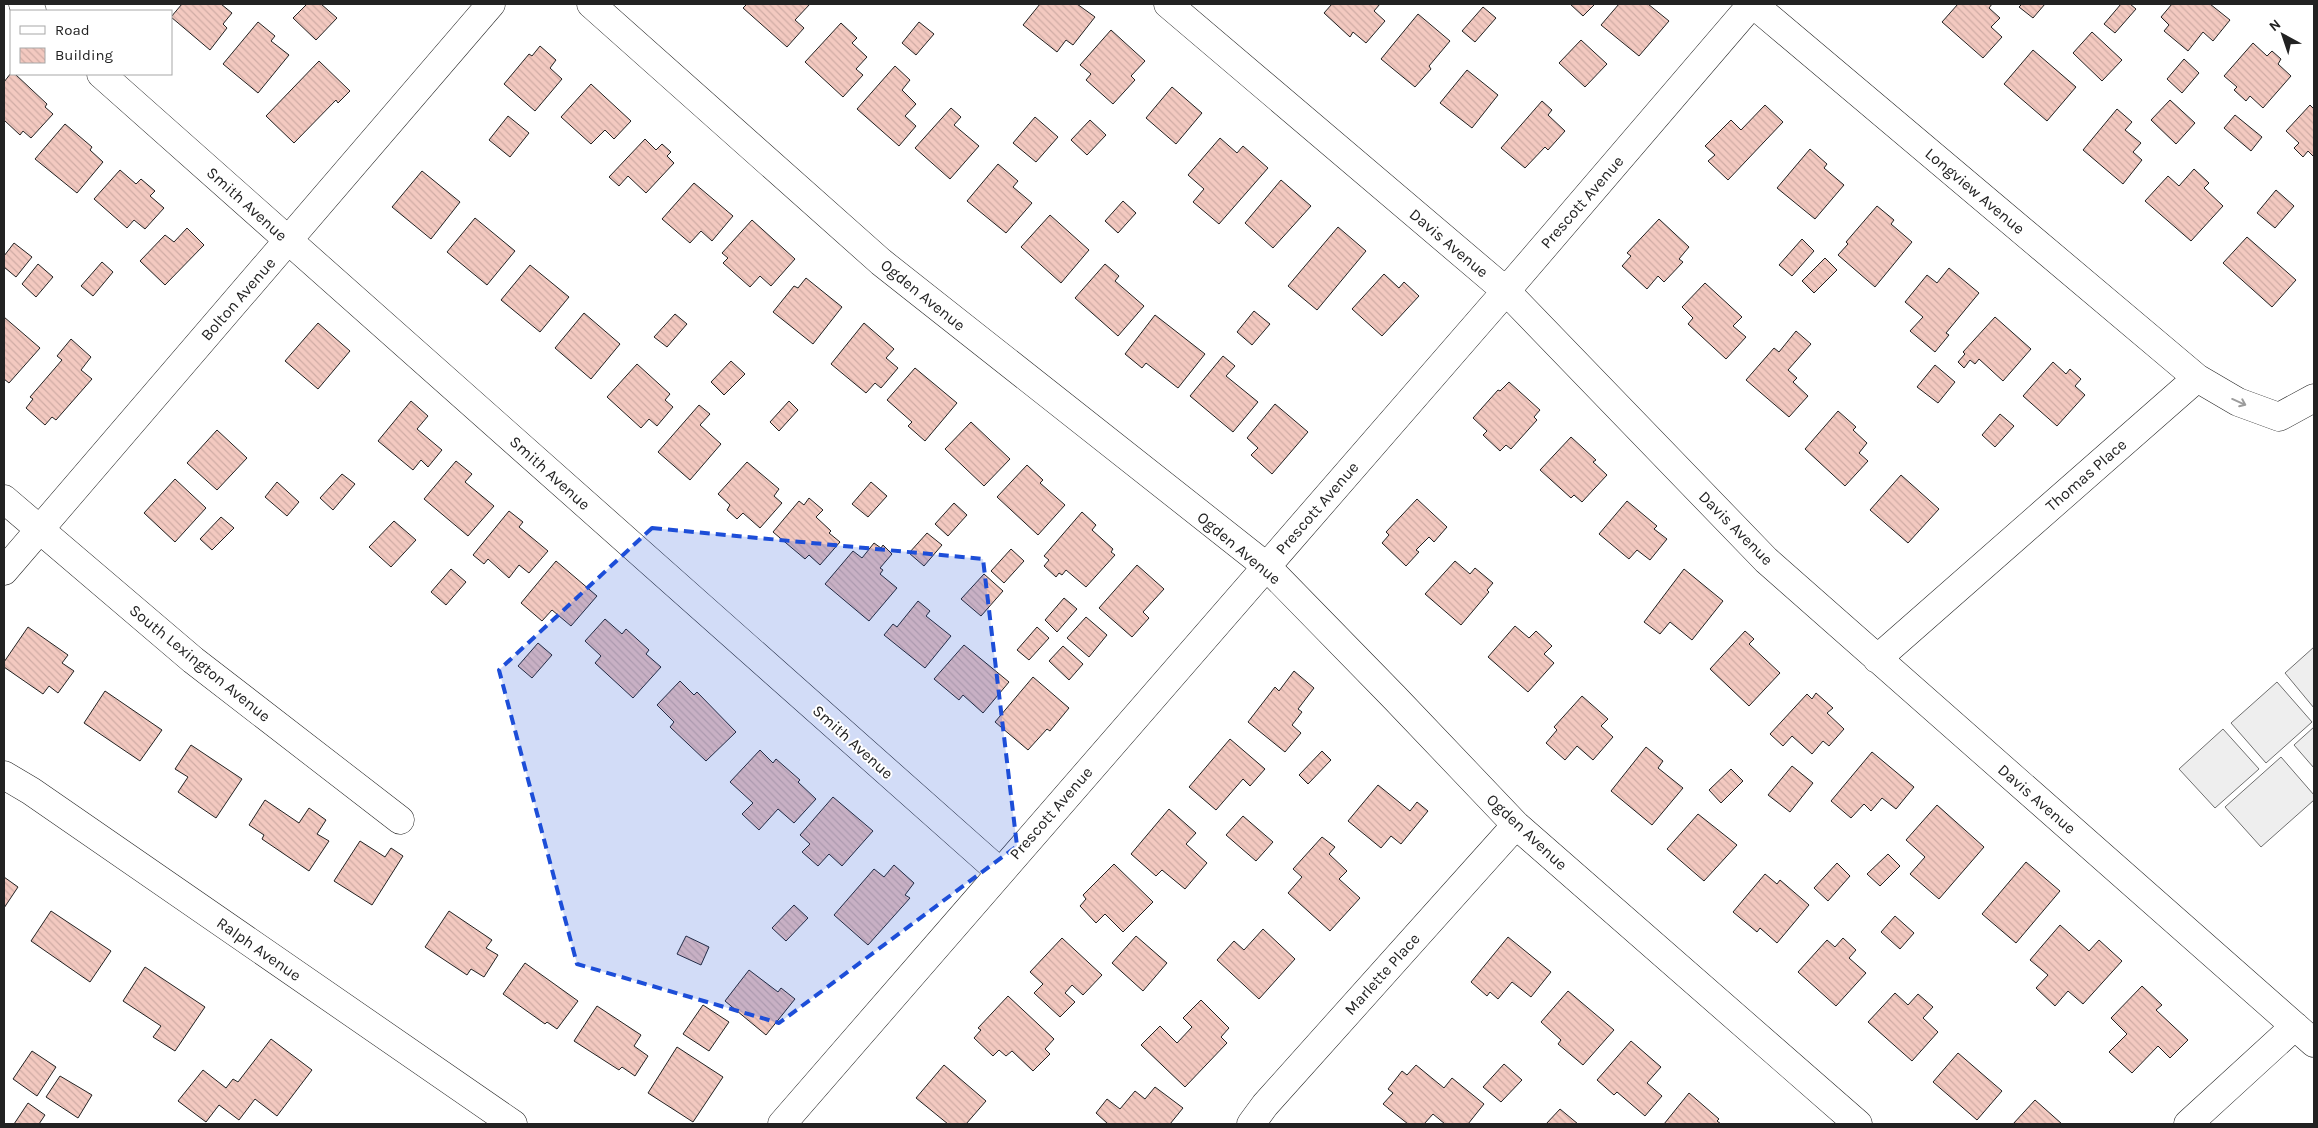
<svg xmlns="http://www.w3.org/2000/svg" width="2318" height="1128" viewBox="0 0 2318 1128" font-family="Karla,sans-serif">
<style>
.garden{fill:#eee;stroke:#6f6f6f}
.building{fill:url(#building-back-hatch);stroke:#222}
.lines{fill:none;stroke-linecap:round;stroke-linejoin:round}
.minor-casing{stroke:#222;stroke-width:29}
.minor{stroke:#fff;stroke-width:28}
.oneway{stroke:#9c9c9c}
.marked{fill:#1d4ed8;fill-opacity:0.2;stroke:#1d4ed8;stroke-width:4;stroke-dasharray:10 6;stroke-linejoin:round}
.labels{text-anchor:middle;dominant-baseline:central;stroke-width:4;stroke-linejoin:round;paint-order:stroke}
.street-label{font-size:16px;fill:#222;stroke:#fff}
</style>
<defs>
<pattern id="building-back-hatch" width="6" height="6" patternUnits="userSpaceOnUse" patternTransform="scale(1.25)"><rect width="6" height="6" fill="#f3c9c0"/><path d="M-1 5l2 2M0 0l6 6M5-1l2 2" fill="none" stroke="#d0aca5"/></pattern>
</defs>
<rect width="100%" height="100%" fill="#fff"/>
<path class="garden" d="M2314,647v61l-29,-35z
M2277,682l35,40 -46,41 -35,-40z
M2314,727v41l-20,-23z
M2223,729l36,40 -44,39 -36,-39z
M2281,757l33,38v5l-53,47 -36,-40z"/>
<path class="building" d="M182,4h39l11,9 -9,11 4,4 -17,22 -39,-33z
M307,4h14l16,14 -21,22 -23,-22z
M747,4h63l-15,16 9,8 -17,19 -44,-39z
M1040,4h37l18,13 -22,28 -7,-5 -9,12 -34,-27z
M1332,4h48l-6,7 11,10 -19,22 -13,-11 -3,5 -26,-24z
M1570,4h25l-12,12z
M1619,4h29l21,17 -30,35 -38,-31z
M1958,4h34l-3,4 11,10 -9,9 11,10 -19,21 -41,-36z
M2022,4h23l-12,14 -14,-11z
M2121,4h9l6,5 -21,24 -11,-9z
M2172,4h38l20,16 -17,21 -10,-9 -15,19 -24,-20 5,-6 -8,-8z
M1483,7l13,11 -21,24 -13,-11z
M1418,14l32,27 -21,25 2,3 -16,18 -34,-28z
M258,22l17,14 -4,5 18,14 -31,38 -35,-29z
M919,22l15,12 -18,21 -14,-12z
M841,23l16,15 -5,5 15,14 -11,12 7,6 -20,22 -38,-35z
M1111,30l34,31 -14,15 4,4 -22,24 -27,-24 5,-6 -11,-9z
M2092,32l30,28 -20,21 -29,-28z
M1581,40l26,24 -22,23 -26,-24z
M2253,43l14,13 5,-5 9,8 -3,5 13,12 -28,32 -13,-12 -4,5 -12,-11 3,-3 -13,-11z
M540,46l16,14 -6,8 12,11 -27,32 -31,-27 25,-30 3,2z
M2033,50l43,37 -29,34 -43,-37z
M2184,59l15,14 -17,20 -15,-14z
M319,61l31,30 -12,12 -2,-3 -42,43 -28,-27z
M895,66l15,14 -8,10 14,14 -11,12 11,10 -17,20 -42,-37z
M1467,70l31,25 -26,33 -32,-25z
M11,73l4,1 32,30 -2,3 8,7 -22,24 -8,-7 -3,4 -16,-15v-38z
M591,84l40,37 -17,18 -9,-9 -14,14 -30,-27z
M1172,87l30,26 -26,31 -30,-26z
M2170,100l25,23 -19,21 -25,-24z
M1542,101l10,9 -4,5 17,16 -17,19 -3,-3 -20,21 -24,-20z
M1765,105l18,17 -55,58 -20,-19 7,-6 -10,-9 26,-26 10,10z
M2310,105l4,4v48l-6,-6 -5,6 -9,-9 5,-5 -13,-12z
M951,108l10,9 -7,8 25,21 -29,33 -35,-31z
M2117,109l15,13 -7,8 16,13 -8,9 9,8 -19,24 -40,-34z
M2235,115l27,22 -11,14 -27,-23z
M508,116l21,17 -19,24 -21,-17z
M1035,117l23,20 -22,25 -23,-19z
M1090,120l16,15 -19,20 -16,-15z
M65,124l27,23 -2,3 13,12 -26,31 -42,-34z
M1220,138l17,15 6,-7 25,22 -49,56 -26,-22 11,-13 -16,-14z
M645,139l11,11 6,-6 9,8 -4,4 7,7 -28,30 -18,-17 -9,10 -10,-9z
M1810,149l17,15 -3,4 20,17 -29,34 -38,-31z
M998,164l20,17 -5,6 19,16 -26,30 -39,-32z
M2194,169l15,14 -5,5 19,18 -32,35 -46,-40 23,-25 11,10z
M120,170l16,14 5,-5 14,12 -5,5 14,12 -19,21 -11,-9 -7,8 -33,-29z
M422,171l38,31 -29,37 -39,-32z
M1281,180l30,26 -38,42 -28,-25z
M694,183l39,33 -21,25 -11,-10 -11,12 -28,-24z
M2276,190l18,16 -19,22 -18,-15z
M1123,201l13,12 -18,20 -13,-12z
M1877,206l17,14 -3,4 21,18 -37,45 -37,-32 10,-11 -2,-2z
M1050,215l39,35 -28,33 -40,-36z
M475,218l40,33 -28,34 -40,-33z
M1659,219l30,28 -10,12 4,3 -19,20 -6,-6 -11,13 -25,-23 9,-10 -4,-3z
M752,220l43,39 -24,27 -11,-10 -10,11 -27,-24 5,-5 -6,-5z
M1338,227l28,24 -49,59 -29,-24z
M187,228l17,17 -39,40 -25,-24 25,-26 9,7z
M2247,237l49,43 -24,27 -49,-44z
M1802,239l12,12 -22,25 -13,-11z
M14,243l18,14 -16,20 -12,-10v-11z
M1825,258l12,12 -23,23 -12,-12z
M102,262l11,10 -20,24 -12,-10z
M38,264l15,13 -17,20 -14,-13z
M1105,264l14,12 -4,5 29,25 -26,30 -43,-38z
M530,265l39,32 -29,35 -39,-32z
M1949,268l30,25 -33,40 3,2 -14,17 -25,-21 13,-14 -18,-15 22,-27 10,8z
M1384,274l15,14 5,-6 15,14 -37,40 -30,-27z
M806,278l36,29 -29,37 -40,-32 21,-26 4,2z
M1705,283l37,34 -9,9 13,11 -20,22 -38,-35 5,-6 -11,-11z
M1254,311l16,13 -18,21 -15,-13z
M584,313l36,31 -29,35 -36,-31z
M675,314l12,10 -20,23 -13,-10z
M1155,315l50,39 -27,34 -32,-25 -4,5 -17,-14z
M4,317l36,31 -31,35 -5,-4z
M1995,317l36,32 -28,32 -24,-22 -4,5 -5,-4 -6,8 -6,-6 7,-8 -2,-2z
M318,323l32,28 -32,38 -33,-28z
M864,323l30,26 -8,9 12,10 -17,20 -6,-5 -9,10 -35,-29z
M1796,331l15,13 -23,26 9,8 -4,4 15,14 -19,21 -43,-37 28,-32 5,4z
M71,339l20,18 -10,13 11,9 -36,41 -4,-3 -7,8 -19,-17 7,-9 -3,-2 32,-37 -5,-4z
M1223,356l12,10 -9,10 32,26 -25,30 -43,-36z
M731,361l14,13 -21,21 -13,-13z
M2053,362l13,12 4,-5 11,10 -6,7 10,9 -28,31 -34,-30z
M637,364l33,30 -5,6 8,7 -16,19 -8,-7 -8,9 -34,-31z
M1935,365l20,17 -17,21 -21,-16z
M915,368l42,35 -32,38 -17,-15 4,-4 -25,-22z
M1509,382l31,28 -6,7 3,3 -26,29 -5,-4 -6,6 -17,-16 4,-4 -14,-13 25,-28 2,1z
M411,401l17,15 -11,13 25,21 -14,17 -7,-7 -8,10 -35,-29z
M789,401l9,9 -19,21 -9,-9z
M1275,404l33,28 -36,42 -21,-19 7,-7 -11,-10z
M699,405l11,9 -10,11 21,19 -31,36 -32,-28z
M1838,411l18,16 -3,3 14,13 -8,10 9,8 -23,25 -40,-37z
M2000,414l14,12 -19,21 -13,-12z
M971,422l39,37 -26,27 -39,-37z
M217,430l30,28 -30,32 -30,-27z
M1571,437l25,23 -3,2 14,13 -25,27 -8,-7 -3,3 -31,-28z
M456,461l16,13 -7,8 29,24 -26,30 -44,-37z
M747,462l32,27 -5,7 8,7 -22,25 -17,-15 -6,6 -10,-9 3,-5 -12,-11z
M1027,465l16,15 -3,3 25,22 -27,30 -41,-38z
M342,474l13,10 -22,26 -13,-12z
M1901,475l38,34 -31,34 -38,-33z
M175,479l31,29 -31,34 -31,-29z
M277,482l22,20 -12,14 -22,-19z
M871,482l16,14 -19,21 -16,-13z
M809,498l14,12 -7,7 15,14 -2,2 11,9 -20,23 -11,-10 -4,4 -32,-27 26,-31 5,4z
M1417,499l30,28 -13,15 -5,-5 -13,13 3,2 -13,14 -24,-23 7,-8 -3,-3z
M1627,501l30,25 -3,3 13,10 -17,21 -13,-10 -8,9 -30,-25z
M954,503l13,12 -19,21 -13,-12z
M509,511l14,11 -4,5 29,24 -19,22 -10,-8 -10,13 -21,-19 -4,5 -11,-9z
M1082,512l14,13 -4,5 21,19 -2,3 4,3 -29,32 -20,-17 -4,5 -3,-2 -3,4 -12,-11 5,-6 -5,-4z
M221,517l13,11 -22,22 -12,-11z
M394,521l22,19 -25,27 -22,-20z
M927,533l15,12 -18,21 -15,-13z
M874,543l7,5 2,-3 9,9 -12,14 3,2 -3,4 17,14 -28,33 -44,-37 28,-33 9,7z
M1011,549l13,12 -20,22 -13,-12z
M556,561l41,35 -26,30 -19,-16 -10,11 -21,-18z
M1455,561l15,13 5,-6 18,15 -6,7 2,2 -28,33 -36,-31z
M1137,565l27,24 -21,23 6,6 -17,19 -33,-29z
M451,569l15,13 -20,23 -15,-13z
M1684,569l39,32 -31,39 -22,-18 -10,12 -16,-12z
M984,574l19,17 -22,25 -20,-17z
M1064,598l13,11 -20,23 -12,-12z
M918,601l12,10 -4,5 25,20 -26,32 -41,-33 9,-11 4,3z
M1086,617l21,18 -18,22 -22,-19z
M605,619l17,15 4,-5 23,21 -3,4 15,13 -28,31 -38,-35 6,-7 -16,-15z
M1515,626l14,12 7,-7 16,15 -8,8 10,9 -26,29 -40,-35z
M28,627l40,28 -6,8 12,8 -16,22 -9,-7 -6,8 -39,-27v-5z
M1037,627l12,11 -20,22 -12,-10z
M1745,631l9,8 -5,5 31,29 -31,33 -39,-37z
M538,643l14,12 -20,23 -14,-12z
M964,645l45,37 -26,31 -20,-18 -4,5 -25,-21z
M1063,646l20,18 -14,16 -20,-19z
M1294,671l20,17 -16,21 4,3 -10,13 9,8 -16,19 -37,-30 27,-35 4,4z
M1033,677l36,31 -19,23 -3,-2 -19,21 -33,-28z
M680,681l14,14 3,-3 39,40 -30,29 -36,-34 4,-5 -17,-17z
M105,691l57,39 -22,31 -56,-38z
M1816,693l17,15 -6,5 17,16 -15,17 -6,-5 -11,13 -20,-18 -9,10 -13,-12 37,-40 5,5z
M1582,696l26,23 -7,7 12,11 -20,23 -16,-14 -12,14 -19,-17 11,-13 -3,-3z
M1230,739l35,30 -15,17 -7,-7 -27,31 -27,-23z
M191,745l51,34 -26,39 -38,-26 10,-15 -13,-8z
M1646,747l17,14 -5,7 25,20 -31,37 -41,-34z
M760,750l13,13 3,-4 24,21 -2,2 18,17 -22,24 -16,-14 -19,21 -17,-16 11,-11 -23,-21z
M1322,751l9,9 -23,24 -9,-9z
M1872,752l42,35 -18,22 -14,-11 -11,13 -7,-7 -13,14 -20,-17z
M1792,766l21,17 -23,29 -22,-17z
M1731,769l12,12 -22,22 -12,-13z
M1378,785l32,26 7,-9 11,9 -27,33 -10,-8 -10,12 -33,-27z
M833,797l40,34 -31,35 -13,-12 -11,12 -16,-14 8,-8 -10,-9z
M265,800l34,23 10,-15 17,12 -9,14 12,7 -20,30 -47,-32 2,-4 -15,-10z
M1937,805l47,42 -45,52 -29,-25 15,-17 -19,-17z
M1169,809l27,24 -10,11 21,19 -22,26 -23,-19 -6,6 -25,-22z
M1698,814l39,31 -33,36 -37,-32z
M1243,816l30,26 -17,19 -30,-26z
M1322,837l13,10 -6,7 18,17 -8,8 21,19 -30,33 -42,-38 14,-16 -9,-8z
M360,841l25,16 6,-9 12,8 -31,49 -38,-24z
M1888,854l12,12 -20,20 -13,-12z
M2026,862l34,29 -44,52 -34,-29z
M1837,863l13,13 -22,25 -14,-13z
M1114,864l39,38 -30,30 -18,-18 -9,9 -16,-17 6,-7 -3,-4z
M894,865l20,18 -9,12 5,3 -42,47 -34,-30 40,-46 10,8z
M1765,874l12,10 3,-4 29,25 -32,38 -17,-15 -3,4 -24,-20z
M4,877l14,10 -14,21z
M794,905l14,13 -22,23 -14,-13z
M51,911l60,40 -21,31 -59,-41z
M449,911l43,29 -6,8 12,7 -14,22 -13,-8 -4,6 -42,-28z
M1895,916l19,17 -14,16 -19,-17z
M2060,925l29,26 10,-11 23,21 -39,43 -15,-13 -13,15 -19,-18 12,-13 -18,-15z
M1263,929l32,30 -36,40 -42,-39 17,-19 10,9z
M686,936l23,11 -8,18 -24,-11z
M1136,936l31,27 -24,28 -31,-28z
M1508,937l43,35 -20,25 -19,-15 -14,17 -8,-7 -3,4 -16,-14z
M1062,938l40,37 -19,20 -11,-10 -7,8 10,9 -15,15 -26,-24 9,-9 -13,-12z
M1843,938l13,12 -7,8 17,15 -30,33 -38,-34 29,-32 8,7z
M525,963l53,38 -21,28 -10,-7 -2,2 -42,-30z
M145,967l60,40 -30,44 -22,-14 8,-11 -38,-25z
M749,970l29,22 3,-4 14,11 -29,36 -41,-34z
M2142,986l20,19 -6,5 32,30 -18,18 -12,-12 -26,27 -23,-21 18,-18 -16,-16z
M1568,991l46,39 -31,35 -25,-21 3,-4 -20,-18z
M1895,993l13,12 10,-11 15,13 -10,11 15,14 -26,29 -44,-39z
M1008,996l46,43 -9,10 5,5 -17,17 -21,-20 -6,5 -7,-6 -6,6 -19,-18 7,-8 -3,-2z
M1201,1000l28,28 -8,9 6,6 -42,44 -44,-42 19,-19 17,17 15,-16 -9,-9z
M703,1005l26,17 -20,29 -26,-17z
M597,1006l44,29 -7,11 14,10 -13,20 -13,-9 -3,3 -45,-29z
M271,1039l41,31 -35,46 -22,-17 -16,21 -20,-15 -13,17 -28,-21 25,-31 23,18 7,-9 5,3z
M1631,1041l30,26 -14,16 15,13 -17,20 -28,-24 -3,3 -17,-15z
M677,1047l46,30 -30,45 -45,-29z
M32,1051l24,16 -19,29 -24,-17z
M1958,1053l44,38 -25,29 -44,-38z
M1504,1064l18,16 -21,22 -18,-15z
M944,1065l42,36 -20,23h-18l-32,-26z
M1416,1065l28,23 8,-10 32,26 -16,20h-23l-12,-10 -9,10h-16l-25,-20 10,-11 -5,-4 14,-18 5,4z
M60,1076l32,19 -14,23 -32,-21z
M1155,1087l28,21 -13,16h-62l-12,-11 11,-14 13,10 15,-18 10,8z
M1689,1093l30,26 -2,2 4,3h-57z
M2035,1100l27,24h-49z
M28,1103l17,12 -6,9h-25z
M1560,1109l18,15h-32z"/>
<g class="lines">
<defs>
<path id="minor" d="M23,4l9,7
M591,4l290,258 385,304 128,131 122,128 342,299
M1168,4l338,287 260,269 548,483
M1753,4l444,374 41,24 41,15 35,-19
M101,74l899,798
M4,499l189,161 207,160
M4,571l487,-567
M1877,659l320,-281
M4,775l27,16 482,333
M782,1124l724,-833 246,-287
M1251,1124l14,-19 251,-280
M2188,1124l107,-98"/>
</defs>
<use href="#minor" class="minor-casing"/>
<use href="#minor" class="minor"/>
</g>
<defs><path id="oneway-shaft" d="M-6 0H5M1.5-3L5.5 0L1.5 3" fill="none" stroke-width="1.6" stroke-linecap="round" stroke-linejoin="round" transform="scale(1.25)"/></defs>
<use class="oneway" href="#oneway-shaft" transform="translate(2239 402) rotate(24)"/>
<path class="marked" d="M652,528l331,31 34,287 -238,177 -202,-59 -78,-294z"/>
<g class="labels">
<g class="street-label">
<text transform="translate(1975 191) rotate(40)">Longview Avenue</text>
<text transform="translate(1582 202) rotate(-49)">Prescott Avenue</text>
<text transform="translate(247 204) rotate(42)">Smith Avenue</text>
<text transform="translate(1449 243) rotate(40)">Davis Avenue</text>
<text transform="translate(923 295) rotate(39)">Ogden Avenue</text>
<text transform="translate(238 299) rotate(-49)">Bolton Avenue</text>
<text transform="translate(550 473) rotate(42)">Smith Avenue</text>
<text transform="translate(2086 475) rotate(-41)">Thomas Place</text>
<text transform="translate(1317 508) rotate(-49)">Prescott Avenue</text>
<text transform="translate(1736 528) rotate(45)">Davis Avenue</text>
<text transform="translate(1239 548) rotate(40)">Ogden Avenue</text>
<text transform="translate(200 663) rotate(39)">South Lexington Avenue</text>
<text transform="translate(853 742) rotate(42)">Smith Avenue</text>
<text transform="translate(2037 799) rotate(41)">Davis Avenue</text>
<text transform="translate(1051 813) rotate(-49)">Prescott Avenue</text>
<text transform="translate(1527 832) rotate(43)">Ogden Avenue</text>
<text transform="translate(259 949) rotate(35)">Ralph Avenue</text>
<text transform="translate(1382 974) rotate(-48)">Marlette Place</text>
</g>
</g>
<rect width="2318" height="1128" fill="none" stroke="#222222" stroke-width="10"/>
<rect x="10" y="10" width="162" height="65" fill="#ffffff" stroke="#a7a7a7"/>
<rect x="20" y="26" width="25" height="8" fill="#ffffff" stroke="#a7a7a7"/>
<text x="55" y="35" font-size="15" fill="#222222">Road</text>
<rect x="20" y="48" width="25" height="15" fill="url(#building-back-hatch)" stroke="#a7a7a7"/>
<text x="55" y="60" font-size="15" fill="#222222">Building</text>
<g transform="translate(2283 35) rotate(320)" stroke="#ffffff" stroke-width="4" paint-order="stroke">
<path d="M0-4L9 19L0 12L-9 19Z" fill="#222222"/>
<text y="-8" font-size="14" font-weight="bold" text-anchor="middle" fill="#222222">N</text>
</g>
</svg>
